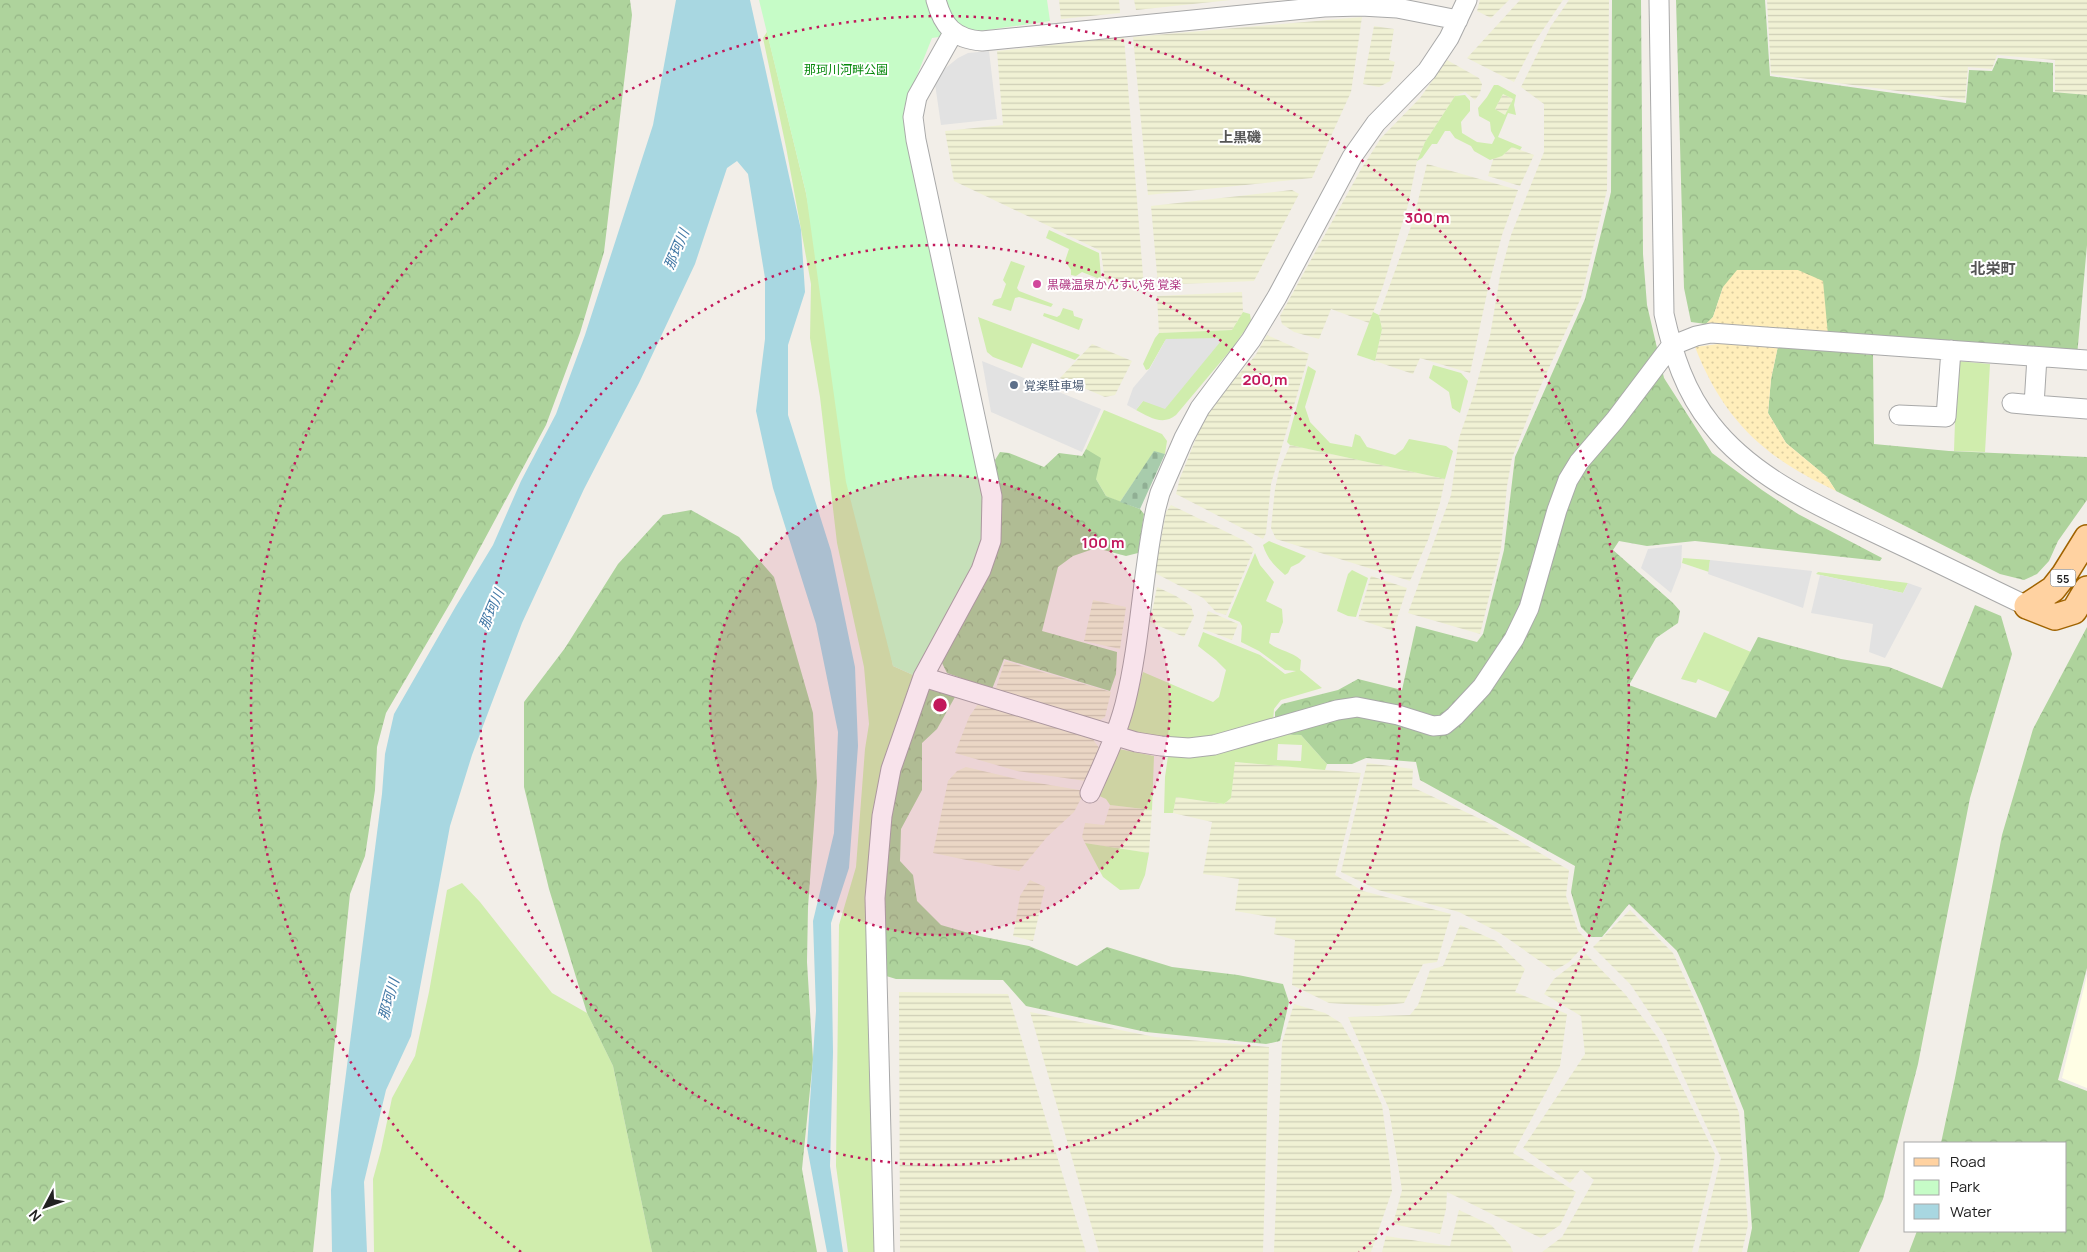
<svg xmlns="http://www.w3.org/2000/svg" width="2087" height="1252" viewBox="0 0 2087 1252" font-family="Manrope,'Noto Sans JP',sans-serif">
<style>
.education{fill:#fffee5}
.farmland{fill:url(#farmland-rules)}
.grass{fill:#d0edad;fill-rule:evenodd}
.forest{fill:url(#forest-crowns)}
.sand{fill:url(#sand-dots)}
.cemetery{fill:url(#cemetery-stones)}
.park{fill:#c6fcc7}
.parking{fill:#e2e2e2}
.water{fill:#a8d7e1}
.lines{fill:none;stroke-linecap:round;stroke-linejoin:round}
.minor-casing{stroke:#a9a9a9;stroke-width:21}
.major-casing{stroke:#a06300;stroke-width:28}
.minor{stroke:#fff;stroke-width:19}
.major{stroke:#ffd2a1;stroke-width:25}
.ring{fill:none;stroke:#c2185b;stroke-width:2.5;stroke-dasharray:2.5 5}
.hotel-dot{fill:#d1479c;stroke:#fff;stroke-width:2}
.service-dot{fill:#5c6f8a;stroke:#fff;stroke-width:2}
.labels{text-anchor:middle;dominant-baseline:central;stroke-width:4;stroke-linejoin:round;paint-order:stroke}
.shield{fill:#fff;stroke:#646464;stroke-width:1}
.shield-label{font-size:11px;font-weight:bold;fill:#222}
.park-label{font-size:12px;fill:#07880c;stroke:#fff}
.hotel-label{font-size:12px;fill:#b23c85;stroke:#fff;text-anchor:start}
.service-label{font-size:12px;fill:#4e5e75;stroke:#fff;text-anchor:start}
.neighbourhood-label{font-size:14px;font-weight:bold;fill:#555;stroke:#fff}
.water-label{font-size:14px;font-style:italic;fill:#4379a6;stroke:#fff}
.quarter-label{font-size:15px;font-weight:bold;fill:#555;stroke:#fff}
.centre{fill:#c2185b;stroke:#fff;stroke-width:2.5}
.ring-label{font-size:15px;text-anchor:middle;font-weight:bold;fill:#c2185b;stroke:#fff;stroke-width:4;stroke-linejoin:round;paint-order:stroke}
</style>
<defs>
<pattern id="farmland-rules" width="6" height="5" patternUnits="userSpaceOnUse" patternTransform="scale(1.25)"><rect width="6" height="5" fill="#f0f1d4"/><path d="M0 2.5h6" fill="none" stroke="#ceceb6"/></pattern>
<pattern id="forest-crowns" width="20" height="18" patternUnits="userSpaceOnUse" patternTransform="scale(1.25)"><rect width="20" height="18" fill="#aed39c"/><path d="M2 6a3 3 0 1 1 6 0M12 15a3 3 0 1 1 6 0" fill="none" stroke="#95b586"/></pattern>
<pattern id="sand-dots" width="8" height="8" patternUnits="userSpaceOnUse" patternTransform="scale(1.25)"><rect width="8" height="8" fill="#ffeeba"/><path d="M2 2h.1M6 6h.1" fill="none" stroke="#dacca0" stroke-width="1.8" stroke-linecap="round"/></pattern>
<pattern id="cemetery-stones" width="16" height="16" patternUnits="userSpaceOnUse" patternTransform="scale(1.25)"><rect width="16" height="16" fill="#a8ccac"/><path d="M2 7V4a2 2 0 0 1 4 0v3zM10 15v-3a2 2 0 0 1 4 0v3z" fill="#90af94"/></pattern>
</defs>
<rect width="100%" height="100%" fill="#f2eee8"/>
<path class="education" d="M2087,975v113l-25,-10z"/>
<path class="farmland" d="M1059,0h60l1,13 -59,6z
M1134,0h97l-95,10z
M1480,0h29l-18,18 -14,-7z
M1520,0h43l-29,43 -20,39 -47,-24z
M1569,0h40l-2,190 -26,108 -44,96 -25,64 -5,28 -6,62 -21,86 -72,-21 43,-118 8,-57 14,-41 17,-61 10,-60 11,-41 33,-83v-48l-23,-17 30,-61z
M1767,0h320v95l-32,-3v-32l-58,-5 -5,14 -24,-2 -3,33 -194,-26z
M1362,17l-11,75 -39,86 -164,17 -15,-158z
M1374,26l20,3 -5,31 6,2 -5,19 -11,6 -16,-3z
M1124,37l20,251 -38,2 -5,-39 -147,-70 -9,-50 58,-6 -6,-74z
M1447,60l32,18 3,6 -2,9 -5,7 -10,-8 -10,4 -30,46 -8,19 -9,44 -25,81 -14,37 -38,-14 -12,30 -25,-7 -12,-8 -2,-8 80,-145 21,-33 39,-40z
M1503,94l10,5 -8,16 -10,-6z
M1512,147l22,8 -14,31 -32,-10 6,-19 8,-1z
M1427,164l91,26 -16,45 -13,49 -19,89 -50,-15 -7,16 -38,-13 7,-32 -3,-14 34,-94z
M1292,190l7,4 -45,87 -96,4 -7,-79z
M1242,292l1,20 -11,18 -73,3 -2,-37z
M1267,335l42,19 -38,130 -5,49 -3,6 -87,-45 4,-16 19,-47 10,-18 23,-31 23,-26z
M1092,344l40,17 -17,34 -10,2 -45,-19z
M1290,445l155,34 -5,24 -12,37 -18,41 -134,-42 -5,-11 4,-39 4,-18z
M1171,505l74,36 9,8 -28,66 -10,-3 -13,-14 -48,-25 11,-61z
M1371,576l36,12 -14,43 -35,-12z
M1157,587l19,9 15,10 3,10 -10,21 -34,-15z
M1093,600l33,7 -6,42 -36,-8z
M1208,611l30,13 -6,16 -29,-11z
M1005,661l106,31 -6,25 -8,5 -102,-31z
M978,704l114,34 8,11 -15,32 -68,-10 -62,-18 14,-36z
M1234,762l127,11 -26,102 28,16 88,23 -14,48 -14,2 -19,39 -27,3 -48,-3 -37,-18 3,-45 -21,-6 2,-16 -41,-7 4,-32 -36,-5 9,-52 -39,-9 3,-16 48,7 7,-6z
M1367,763l46,6 -1,18 75,35 82,48 -3,26 12,35 10,10 -19,21 -15,9 -54,-38 -41,-21 -81,-22 -37,-18z
M966,767l55,13 64,11 -11,21 -27,25 -28,34 -86,-18 15,-72 9,-10z
M1110,805l42,5 -3,43 -64,-10 -3,-6 3,-14 19,2z
M1030,880l15,7 -12,54 -20,-5 7,-40z
M1630,910l43,43 28,60 38,100 9,112 -6,27h-44l23,-94 -56,-122 -34,-51 -38,-38z
M1460,925l36,16 29,28 -10,23 52,22 -7,52 -47,87 63,39 -16,33 -19,13 -94,-46 -1,17 -6,25 -47,-10 9,-34 -13,-81 -41,-92 62,-2 8,-10 12,-35 13,-4z
M1586,954l39,40 33,44 57,116 -2,14 -21,84h-150l20,-15 32,-57 -13,-11 -11,14 -47,-35 62,-94 -4,-38 -37,-22 10,-15z
M899,992l109,2 78,258h-186z
M1294,1004l31,9 16,10 17,30 24,52 8,60 2,26 -21,61h-97l8,-209z
M1030,1012l125,25 114,10 -6,205h-164z
M1459,1210l32,15 19,20 3,7h-131l4,-16 64,10z"/>
<path class="grass" d="M767,32l39,161 87,473 20,9 -38,139 -5,178 5,260h-27l-12,-86 3,-241 17,-58 9,-118 4,-25 -5,-57 -27,-124 -17,-146 -10,-59 1,-54 -25,-137 -23,-109z
M1494,85h4l18,10 -2,10 2,10 -8,-2 -10,24 24,10 -2,3 -8,-3 -10,9 -12,4 -16,-9 -3,-5 -16,-8 -5,-7h-5l-8,13h-5l-10,14 -5,3 8,-19 30,-46 10,-1 5,6v10l-9,11 1,11 15,9 15,2 3,-6 -4,-7 -1,-9 -11,-6 -1,-8 9,-11zM1503,94l10,5 -8,16 -10,-6z
M1049,230l50,23 3,36 -5,-2 1,-5 -1,-4 -15,-6 -6,4 -5,-1v-5l-6,-9 4,-12 -23,-11z
M1011,261l14,5 -8,22 2,3 34,13 -2,3 -32,-10 -4,1 -4,13 -19,-6 2,-5 7,-2 5,-14 -3,-4z
M1063,308l10,3 1,5 9,3 -4,11 -36,-14 1,-3 13,4 3,-2z
M1243,312l7,2 1,7 -17,25 -58,69c-13,11 -27,2 -40,-5l7,-9 23,-62 -17,30 -3,1 -3,-6 12,-26 4,-5 73,-3z
M1373,312l6,3 3,14 -7,32 -18,-6z
M978,317l102,38 -5,5 -43,-17 -10,25 -29,-11 -6,-5z
M1957,361l33,3 -5,88 -31,-1z
M1433,365l28,8 7,8 -8,32 -8,-5 -3,-16 -20,-14z
M1308,366l8,5 -11,36 5,15 20,21 22,4 3,-13 5,2 7,11 28,8 8,-6 6,-10 37,7 7,5 -8,28 -155,-34 -3,-3z
M1104,410l58,24 5,7 -2,13 -11,-2 -34,50 -14,-6 -10,-17 -10,-30z
M1269,541l37,15 -7,7 -8,4 -3,6 -3,2c-11,-9 -18,-17 -22,-30z
M1255,553l5,12 14,17 -8,19 16,8 1,13 -4,11h-8l-2,10c10,8 22,8 32,17l-1,10 22,18 -41,12 -7,9 -1,13 -77,19 -69,-7c4,-21 11,-41 16,-62l70,30 6,-5 7,-27 -10,-10 -18,-14 5,-14 57,23 25,19 11,-3 -11,-1 -26,-19 -18,-9 1,-16 -2,-4 -12,-5z
M1683,558l27,2 -1,12 -27,-9z
M1352,570l16,8 -12,39 -8,-1 -11,-5 11,-37z
M1818,572l90,11 -5,10 -87,-19z
M1704,632l47,20 -21,40 -32,-13 -2,4 -15,-4z
M1275,734l26,1 26,29 -2,6 -90,-8 -4,36 -7,6 -48,-7 -3,16h-9l1,-36 3,-21zM1278,744l24,1 -1,16 -24,-1z
M1119,749l35,7 -2,54 -42,-5 -4,-6 -11,-5z
M1085,843l64,10 -4,22 -6,14 -19,1 -17,-13z
M462,883l18,19 72,91 35,20 26,53 39,186h-278l-1,-73 8,-29 11,-52 23,-42 14,-64 18,-102z"/>
<path class="forest" d="M0,0h630l2,15 -28,237 -24,81 -34,92 -94,175 -66,113 -9,34 -2,43 -10,66 -15,38 -37,358h-313z
M1612,0h29l2,254 4,51 17,73 48,75 50,37 36,24 84,44 -2,3 -185,-20 -48,5 -28,-5 -6,9 60,53 7,8 -2,12 -22,15 -27,47 87,33 42,-81 83,22 48,8 53,21 33,-83 26,11 11,38 -42,144 -52,266 -35,135 -24,53h-112l5,-24 -8,-117 -42,-105 -25,-55 -48,-47 -27,33h-11l-10,-10 -10,-35 4,-26 -155,-86 -4,-18 -50,-4 -14,6h-25l-26,-29 -26,-1v-22l7,-8 56,-14 20,-11 44,11 14,-64 61,16 6,-8 21,-84 11,-93 70,-158 26,-107z
M1676,0h89l5,76 196,27 3,-33 23,1 6,-13 55,5v29l34,3v150l-10,111 -249,-21 -105,-48 -10,30 -7,7 -15,-2 -7,-34z
M1778,346l95,9 1,89 75,7 138,6v43l-29,41 -9,20 -12,13 -13,6 -24,-6 -164,-83 -9,-14 -41,-34 -18,-30 3,-34z
M1086,449l15,9 -5,21 10,17 34,13 4,5 -6,39 -12,3 -30,-8 -23,8 -15,11 -16,64 75,21 -1,22 -6,17 -106,-32 -12,30 -45,-16 -5,-10 58,-163 -5,-40 5,-8 9,1 35,14 15,-14 23,3z
M691,510l48,27 35,40 39,136 4,70 -9,124 -1,55 6,98 -11,109 15,83h-165l-39,-186 -26,-53 -38,-124 -25,-102v-85l41,-54 53,-84 45,-49z
M2087,627v341l-29,112 29,11v161h-178l8,-21h149v-88h-125l14,-65 47,-243 31,-106z
M932,687l23,10 -18,32 -15,14v47l-21,39 -1,32 13,14 4,26 24,24 38,11 50,10 48,20 30,-19 65,20 66,8 45,9 6,18 -9,39 -14,3 -120,-12 -120,-26 -23,-26 -107,-1 -13,-4 -2,-39 5,-122 40,-125z"/>
<path class="sand" d="M1737,270h61l25,11 5,54 -60,-3 -62,-8 7,-7 10,-30z
M1726,343l52,3 -7,33 -3,34 18,30 41,34 9,14c-71,-33 -112,-70 -141,-144z"/>
<path class="cemetery" d="M1154,451l11,3 -25,55 -20,-7z"/>
<path class="park" d="M759,0h288l3,21 -118,17 -28,70 81,380v48l-11,34 -61,105 -20,-9 -47,-184 -40,-289z"/>
<path class="parking" d="M989,51l8,68 -56,6 -6,-41 8,-14 15,-12 10,-5z
M1217,338l4,3 -56,68 -22,-8 -7,9 -9,-5 6,-17 17,-20 16,-29z
M982,361l119,48 -19,43 -91,-40z
M1682,545l-1,22 -10,26 -30,-25 7,-19z
M1710,560l102,11 -9,37 -95,-34z
M1820,575l83,18 5,-10 14,5 -37,70 -16,-6 4,-28 -62,-11z"/>
<path class="water" d="M676,0h74l51,230 4,62 -17,53v70l43,136 24,116 3,79 -9,122 -18,55 2,129 -3,114 13,86h-16l-20,-105 9,-136 -3,-90 21,-88 4,-101 -22,-108 -43,-136 -17,-77 9,-72v-61l-17,-104 -11,-13 -10,7 -32,96 -56,119 -55,106 -62,134 -50,132 -22,71 -39,210 -25,54 -22,92 3,70h-35l-1,-62 51,-396 3,-40 9,-40 62,-108 37,-61 28,-64 35,-67 29,-79 68,-210z"/>
<g class="lines">
<defs>
<path id="minor" d="M936,0c7,26 18,39 46,41l342,-34 37,-1 36,2 61,12
M1659,0l5,314c9,40 21,78 47,110 45,58 119,87 183,118 45,21 89,43 133,64
M2037,357l-3,48 53,4
M2012,403l22,2
M1899,415l47,2 5,-67
M923,677l213,65 25,4 28,2 25,-3 123,-35 20,-3 41,8 35,11 11,-1 11,-9 27,-29 32,-48 15,-31 28,-98 11,-30 11,-18 36,-42 56,-74 25,-10 15,-3 376,27
M1090,793c13,-29 27,-58 35,-89 16,-64 17,-131 31,-196l4,-15 24,-55 16,-30 51,-68 26,-43 75,-140 24,-34 51,-52 22,-33 18,-38
M884,1252l-9,-354 7,-82 9,-47 32,-92 58,-107 10,-29 1,-45 -76,-356 -3,-23 4,-20 36,-64"/>
<path id="major" d="M2027,606l26,-17 11,-14 23,-37
M2027,606l28,11 19,-6 13,-22"/>
</defs>
<use href="#minor" class="minor-casing"/>
<use href="#major" class="major-casing"/>
<use href="#minor" class="minor"/>
<use href="#major" class="major"/>
</g>
<circle cx="940" cy="705" r="230" fill="#c2185b" fill-opacity=".12"/>
<g class="ring">
<circle cx="940" cy="705" r="230"/>
<circle cx="940" cy="705" r="460"/>
<path d="M521 1252A689 689 0 1 1 1359 1252"/>
</g>
<circle class="hotel-dot" cx="1037" cy="284" r="5"/>
<circle class="service-dot" cx="1014" cy="385" r="5"/>
<g class="labels">
<rect class="shield" x="2050.5" y="569.5" width="25" height="17" rx="4"/>
<g class="shield-label">
<text x="2063" y="578">55</text>
</g>
<g class="park-label">
<text x="846" y="69">那珂川河畔公園</text>
</g>
<g class="hotel-label">
<text x="1047" y="284">黒磯温泉かんすい苑 覚楽</text>
</g>
<g class="service-label">
<text x="1024" y="385">覚楽駐車場</text>
</g>
<g class="neighbourhood-label">
<text x="1240" y="136">上黒磯</text>
</g>
<g class="water-label">
<text transform="translate(676 249) rotate(-67)">那珂川</text>
<text transform="translate(491 609) rotate(-67)">那珂川</text>
<text transform="translate(388 999) rotate(-74)">那珂川</text>
</g>
<g class="quarter-label">
<text x="1993" y="268">北栄町</text>
</g>
</g>
<circle cx="940" cy="705" r="8" class="centre"/>
<g class="ring-label">
<text x="1427" y="223">300 m</text>
<text x="1265" y="385">200 m</text>
<text x="1103" y="548">100 m</text>
</g>
<rect x="1904" y="1142" width="162" height="90" fill="#ffffff" stroke="#a7a7a7"/>
<rect x="1914" y="1158" width="25" height="8" fill="#ffd2a1" stroke="#a7a7a7"/>
<text x="1950" y="1167" font-size="15" fill="#222222">Road</text>
<rect x="1914" y="1180" width="25" height="15" fill="#c6fcc7" stroke="#a7a7a7"/>
<text x="1950" y="1192" font-size="15" fill="#222222">Park</text>
<rect x="1914" y="1204" width="25" height="15" fill="#a8d7e1" stroke="#a7a7a7"/>
<text x="1950" y="1217" font-size="15" fill="#222222">Water</text>
<g transform="translate(45 1207) rotate(229)" stroke="#ffffff" stroke-width="4" paint-order="stroke">
<path d="M0-4L9 19L0 12L-9 19Z" fill="#222222"/>
<text y="-8" font-size="14" font-weight="bold" text-anchor="middle" fill="#222222">N</text>
</g>
</svg>
